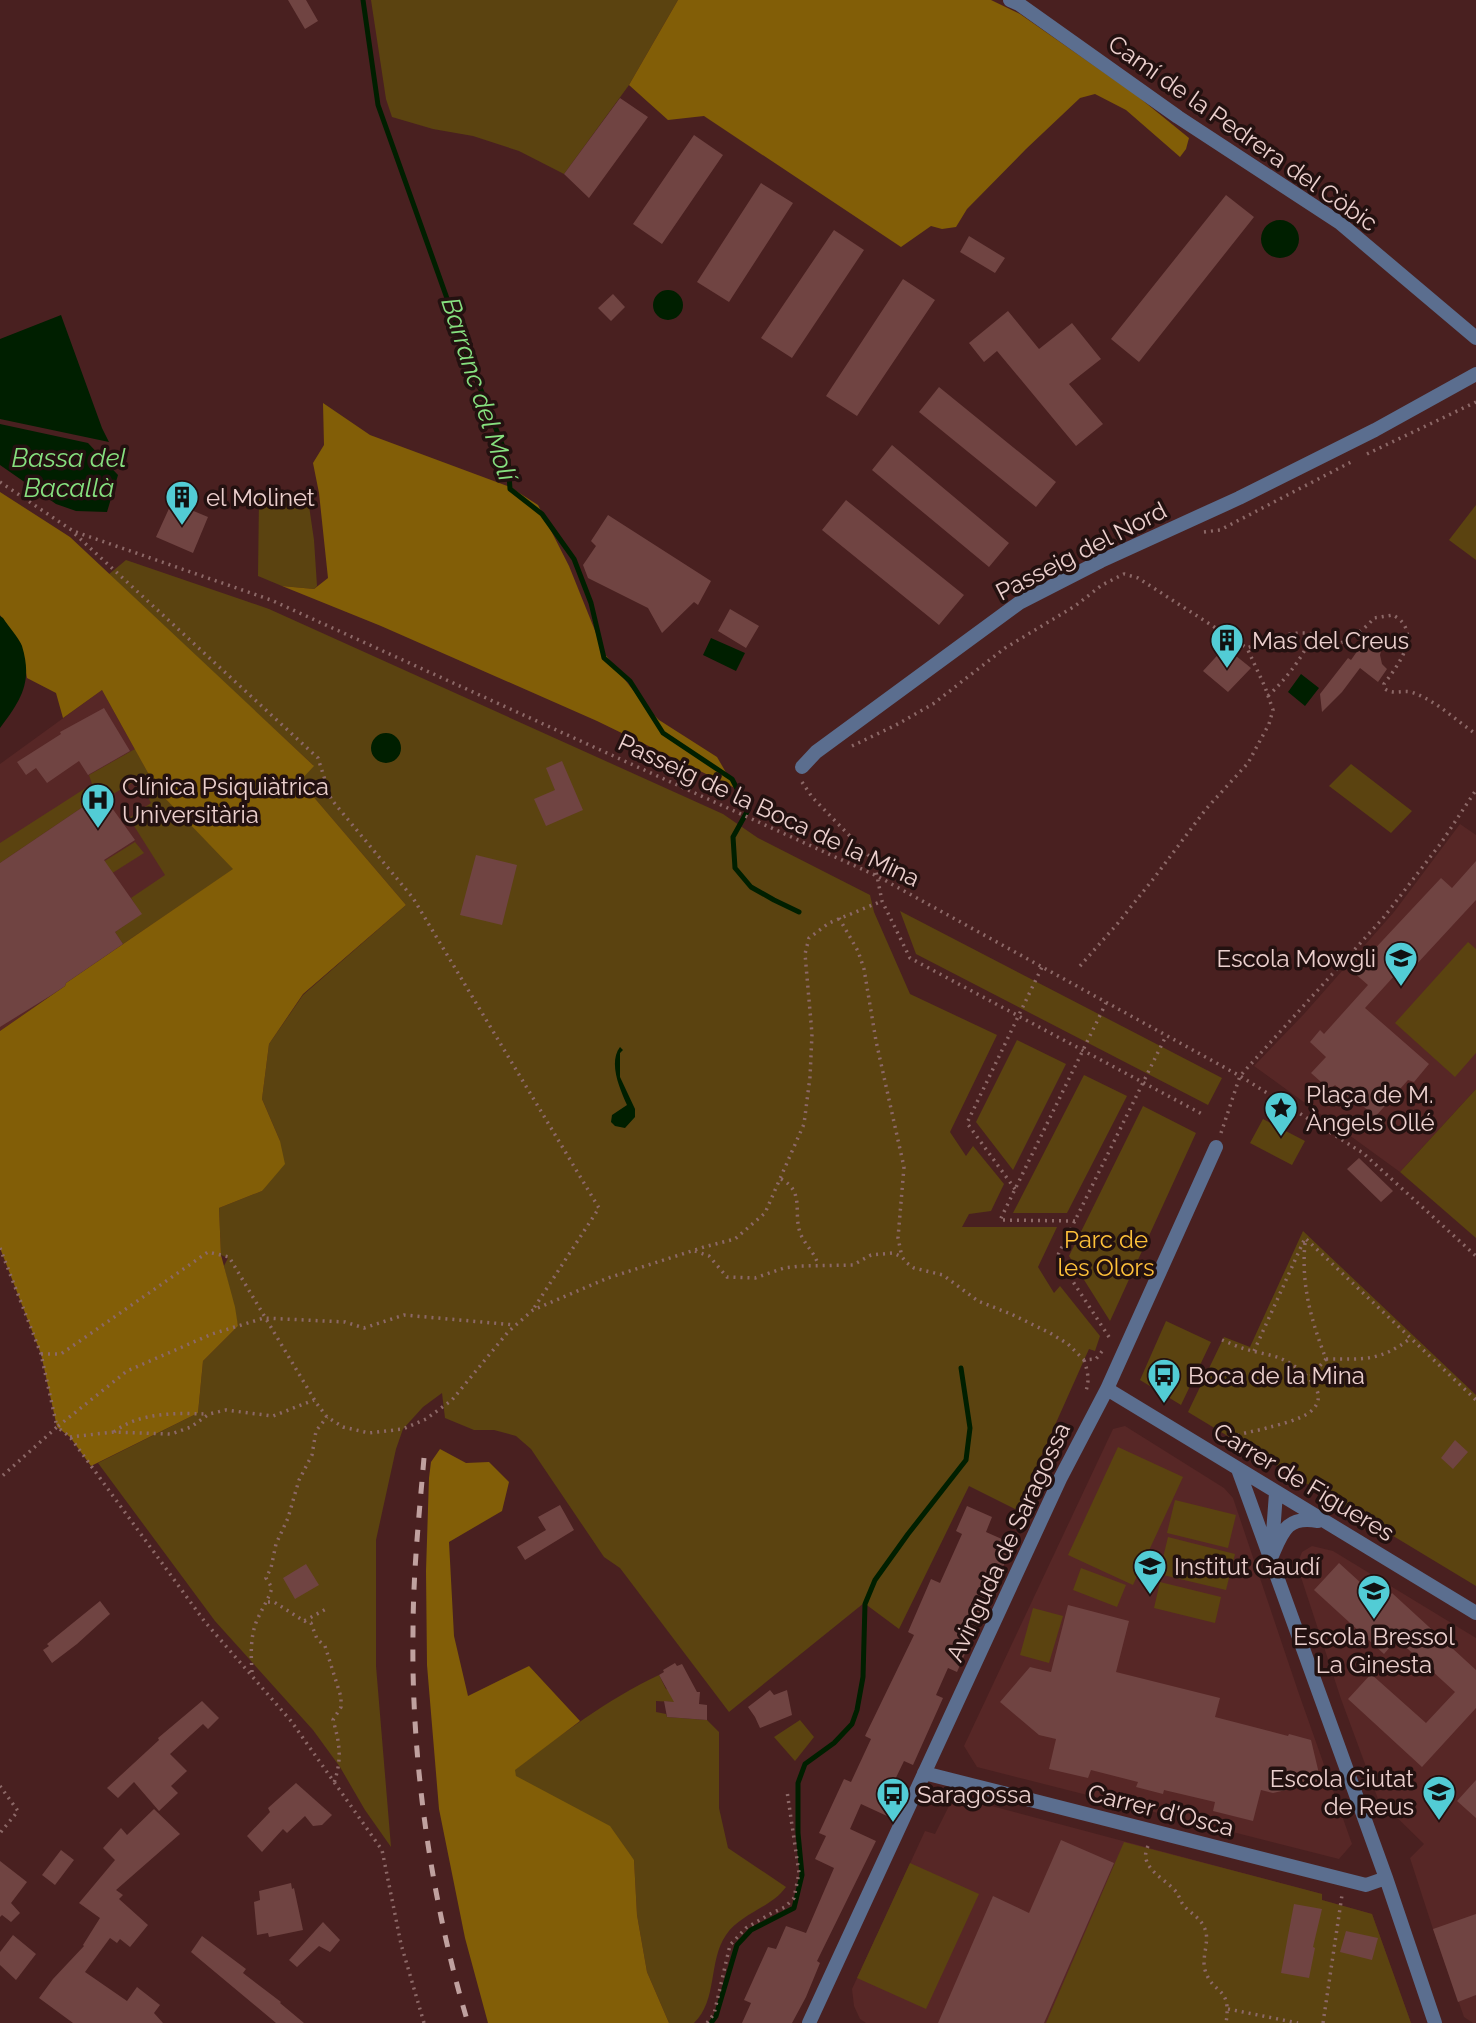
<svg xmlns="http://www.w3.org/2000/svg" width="1476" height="2023" viewBox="0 0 1476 2023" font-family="Raleway,sans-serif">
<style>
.built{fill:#572726}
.green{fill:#5b4310}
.forest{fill:#825e07}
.water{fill:#001f00}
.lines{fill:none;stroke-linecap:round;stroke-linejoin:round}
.stream{stroke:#001f00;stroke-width:5}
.building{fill:#704442}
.path{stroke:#8c6867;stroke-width:3.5;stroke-dasharray:2 5;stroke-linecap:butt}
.street{stroke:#5b6e8f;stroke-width:14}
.rail{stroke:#c0a19f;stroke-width:5;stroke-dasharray:12 12;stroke-linecap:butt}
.labels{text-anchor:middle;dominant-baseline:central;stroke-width:7;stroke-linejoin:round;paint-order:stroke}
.street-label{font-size:24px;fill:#ecd0ce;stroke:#231110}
.poi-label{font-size:24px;fill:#ecd0ce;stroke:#231110;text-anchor:start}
.park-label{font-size:24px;fill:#fec13a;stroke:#231110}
.water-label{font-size:26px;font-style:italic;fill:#86e07f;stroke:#231110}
</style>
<rect width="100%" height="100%" fill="#492020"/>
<path class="built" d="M102,690l56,101 76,78 -168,113 -1,4 -65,45v-267z
M1460,824l16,11v254l-76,83 -146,-106 50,-52 90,-102z
M1125,1426l99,62 9,10 66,196 53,150 -13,15 -362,-92 -13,-21 149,-317z
M1312,1546l21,5 143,87v385h-3l-9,-6 -31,-88 -23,-71 14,-14 -46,-45 -37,-100 -44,-134 5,-13z
M954,1796l368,98v6l50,14 39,109h-545l-6,-4 -6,-13 -2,-17 73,-158 10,3z"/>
<path class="green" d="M371,0h307l-49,85 -65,89 -45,-23 -46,-15 -40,-7 -41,-12 -6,-18z
M259,498l49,1 6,41 3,46 -3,3 -32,-3 -24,-10z
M1476,505v55l-27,-20z
M126,560l143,49 454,205 35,24 112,57 4,17 36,82 87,41 -47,97 16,24 7,-10 31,38 -13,27 -22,3 -7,13h95l-19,40 16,26 6,-7 40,50 -5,15 -6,-2 -72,161 -48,-24 -70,143 -35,-26 -135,109 -109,-144 -16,-11 -73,-108 -15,-13 -22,-6h-20l-29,-12 -3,-25 -19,14 -20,22 -7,20 -20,91v126l15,181 -26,-37 -25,-43 -27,-37 -98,-109 -117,-158 100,-50 5,-52 35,-35 -14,-60 4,-8 -7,-3 -2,-47 43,-17 18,-50 -18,-42 7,-55 34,-49 103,-90 -107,-125 14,-15 -205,-190z
M135,749l23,42 76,78 -111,75 -8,-12 26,-18 -10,-16 34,-23 -36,-57 22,-15 -12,-24 -33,19 -4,-4 -102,69v-20l92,-59 -3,-9z
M1351,764l61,47 -21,22 -62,-47z
M135,842l9,11 -49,31 -8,-12z
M900,911l322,167 -14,27 -292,-151z
M1468,942l8,7v104l-21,24 -60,-54z
M1017,1040l49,24 -53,106 -37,-48z
M1084,1075l43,21 -60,117h-54z
M1476,1089v149l-76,-66z
M1143,1106l53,27 -86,188 -41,-65z
M1263,1119l42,22 -13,24 -42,-22z
M1303,1231l173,164v191l-288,-174 36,-75 26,10z
M1166,1321l45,21 -30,63 -41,-25z
M1118,1447l65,30 -50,108 -65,-30z
M1175,1500l61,15 -8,33 -61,-15z
M1168,1537l67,17 -9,36 -67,-16z
M1081,1568l45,17 -9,22 -44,-17z
M1160,1582l61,15 -6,26 -61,-15z
M1033,1608l30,8 -14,47 -29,-8z
M659,1675l7,14 10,1 -2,12 -18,-1v11l10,2 1,3 40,3 12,12v76l9,40 58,39c-15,21 -45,26 -60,48 -18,26 -8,65 -32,88h-25l-22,-51 -10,-57 -3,-55 -118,-83 -2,-7c47,-35 92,-70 145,-95z
M800,1720l14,17 -19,24 -21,-24z
M1124,1842l198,52v6l50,14 39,109h-365z
M910,1863l69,31 -53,115 -69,-31z"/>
<path class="forest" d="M678,0h313l29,14 116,81 53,43 -3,11 -6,8 -54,-47 -31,-16 -15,4 -54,51 -59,60 -11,18 -14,2 -11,-3 -30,21 -197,-131 -36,4 -39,-35z
M323,403l47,32 140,52 28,18 31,61 35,87 43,55 12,12 58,37 18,31 -138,-67 -216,-95 -99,-40 32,3 14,-11 -9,-85 -6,-30 11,-18z
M0,492l70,45 244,229 -14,15 106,124 -103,89 -34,50 -7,55 18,42 5,23 -23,27 -43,17 2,47 14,52 3,19 -35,35 -5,52 -107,53 -21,-29 -13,-10 -16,-73 -41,-106v-217l65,-45 1,-3 167,-114 -75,-78 -56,-101 -39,28 -7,-25 -29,-15 -6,-34 -21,-29z
M440,1449l26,14 23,-1 20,20 -7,29 -53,31 5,94 14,60 61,-30 51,55 -65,49 1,6 94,50 24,34 3,55 10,57 22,51h-181l-23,-85 -26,-129 -12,-144 -1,-94 3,-93 2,-16z"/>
<path class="water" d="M1261 239a19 19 0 1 1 38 0a19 19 0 1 1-38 0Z
M653 305a15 15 0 1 1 30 0a15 15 0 1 1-30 0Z
M61,315l41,113 7,14 -109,-23v-80z
M0,424l88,19 30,32 -11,37 -31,-1 -20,-7 -56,-39z
M0,616l3,2c6,9 15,19 19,28 11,36 -1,54 -22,82z
M711,638l34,15 -9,18 -33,-16z
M1301,674l18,14 -14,18 -17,-14z
M371 748a15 15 0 1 1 30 0a15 15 0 1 1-30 0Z
M620,1047l3,3 -3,3v24l15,32v8l-10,11 -10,-2 -4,-4 1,-7 15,-10c-7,-16 -19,-42 -7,-58z"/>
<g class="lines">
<path class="stream" d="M363,0l15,105 86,241 44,114 2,29 32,25 32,45 17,44 13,55 26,23 33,52 69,46 16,31 -15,27 2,31 16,19 23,13 25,12
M711,2023l5,-7 21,-71 14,-15 43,-22 8,-33 -4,-42v-50l7,-19 29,-21 18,-19 5,-14 6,-33 2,-73 10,-24 33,-46 58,-74 4,-32 -9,-60"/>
</g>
<path class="building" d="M288,0h18l12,21 -13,8z
M620,98l28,19 -59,81 -25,-24z
M694,135l29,20 -61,89 -29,-20z
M761,183l32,20 -64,99 -32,-20z
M1226,195l28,22 -115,145 -28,-23z
M834,230l30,20 -72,108 -31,-20z
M969,236l36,22 -10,15 -35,-21z
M903,279l32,21 -78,116 -31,-20z
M613,294l12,13 -14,14 -13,-13z
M1008,311l31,38 33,-26 29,36 -32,25 34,40 -27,22 -79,-95 -13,11 -15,-19z
M939,387l117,95 -20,25 -117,-95z
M892,445l117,98 -20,24 -117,-97z
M846,500l118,95 -25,30 -117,-95z
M172,502l36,15 -15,36 -37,-16z
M608,515l103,66 -13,24 -4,-3 -32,31 -14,-25 -60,-30 -5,-13 13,-19 -5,-5z
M730,609l29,17 -13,22 -28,-17z
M1370,633l16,9 -4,5 -2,8 2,9 5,5 -9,13 -18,-14 -18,24 -20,20 -2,-18 28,-36 3,2z
M1225,647l26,21 -23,24 -25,-21z
M104,708l26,43 -42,24 -9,-14 -32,22 -11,-15 -10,7 -9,-13 44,-28 -1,-2z
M562,761l21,49 -37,16 -12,-27 21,-9 -9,-22z
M102,794l33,46 -31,20 38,54 -27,18 8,12 -57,39 -1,3 -15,10 -50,31v-164z
M476,855l41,10 -15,60 -42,-10z
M1476,861v39l-74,80 -6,-6 -31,34 64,56 -15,18 -6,-2 -33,37 -23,-21 -2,3 -15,-14 -5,5 -19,-17 15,-16 -16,-15 10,-12 4,4 44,-49 -16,-14 14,-16 2,1 73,-78 11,10z
M1359,1158l34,33 -12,11 -34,-33z
M1455,1440l13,12 -15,17 -12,-11z
M560,1505l14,25 -49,30 -8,-13 29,-17 -8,-13z
M967,1506l25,11 -6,15 27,12 -56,128 -9,-4 -12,27 7,3 -30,67 -9,-4 -13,27 -1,6 6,3 -9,19 -26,-12 -11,25 26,12 -59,120 3,2 -14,34 -14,26h-50l9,-20 -7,-3 24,-53 8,2 10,-23 20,7 28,-65 -19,-9 11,-23 -7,-3 25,-54 7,3 20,-43 -6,-3 49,-101 -6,-3 23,-53 9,4 22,-49 -6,-3z
M1339,1563l44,40 9,-10 84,77v38l-54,59 -74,-68 23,-25 55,49 29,-31 -58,-53 -13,15 -70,-64z
M306,1564l13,21 -24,14 -12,-21z
M100,1601l10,13 -33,30 -25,19 -9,-13 6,-4 -2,-2z
M1068,1605l61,16 -13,51 104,26 -5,19 73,19 1,-2 22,6 10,42 -48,11 -12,-3 -8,31 -40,-10 2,-9 -51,-12 -1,4 -27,-7 2,-5 -47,-12 -3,8 -39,-9 7,-30 -17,-4 -39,-33 30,-35 21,5z
M675,1663l2,3 5,-2 15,28h3l-1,12 8,1v15l-40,-3 -3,-16 10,1 -15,-27 5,-3 -1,-2z
M770,1690l4,5 13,-5 5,25 -32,13 -5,-11 -7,-10z
M202,1701l17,17 -11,11 -5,-5 -33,30 17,17 -16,15 7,7 -19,18 -25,-29 -16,16 -11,-10 52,-48 -1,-2z
M1476,1780v38l-19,-17z
M296,1783l36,32 -10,10 -9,1 -8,-10 -18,17 -4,-4 -21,23 -15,-16 23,-24 -2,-4z
M154,1809l26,25 -64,56 7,5 -4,4 29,26 -18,22 -10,-8 -3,4 -7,-5 -25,34 42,29 10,-14 23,18 -6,8 9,10h-90l-34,-25 14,-19 31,-33 -1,-1 17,-27 -21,-15 36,-43 -12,-12 18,-20 6,7z
M1061,1840l53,23 -70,160h-106l55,-127 36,17z
M61,1850l13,10 -19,25 -13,-10z
M0,1861l27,21 -16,21 9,10 -9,9 -9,-7 -2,2z
M291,1883l1,6 2,-1 9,42 -34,7 -1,-4 -11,2 -3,-33 6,-2 -1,-9z
M1294,1904l28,5 -9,38 2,1 -6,30 -28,-5z
M1476,1914v81l-18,7 -25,-73z
M323,1922l17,18 -10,12 -11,-6 -22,21 -8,-7z
M1346,1931l32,7 -6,22 -32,-8z
M13,1935l23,19 -20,26 -16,-15v-13z
M202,1936l44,33 -3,4 38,29 -1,1 24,20h-28l-85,-71z"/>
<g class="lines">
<path class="path" d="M1367,454l109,-52
M0,482l73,49 198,69 606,276 363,200 123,77 113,103
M1204,532l16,-2 131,-68
M75,534l243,224 13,41 82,99 186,310 -65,100
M1268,696c20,-19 33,-37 45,-61
M852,746l44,-21 37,-21 72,-56 70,-42 27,-21 22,-11 14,4 109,70c22,-8 49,-21 73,-12 5,2 10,6 15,9 15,-5 29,-15 39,-27l19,-3c3,2 7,4 9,7 16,19 -7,47 -18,62l1,5c9,6 16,1 26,3 25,8 44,28 65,42
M802,782l10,15 62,64 8,40 28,57 292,156
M839,918l19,33 6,18 12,72 28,126 -6,71 4,19
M1080,966l38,-43 36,-45 52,-69 42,-46 21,-39 4,-14 -8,-23 -18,-39
M1221,1133l19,-57 144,-159 57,-74 35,-53
M781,1179c25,13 11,35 20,56 5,11 13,17 17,29
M1015,1189l-48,-66 75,-156
M1075,1221l-75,-1 106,-217
M1305,1243c-4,42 6,77 21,116l-17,19
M0,1248l41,106 16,73 -57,51
M695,1251l14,5 18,21 28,1 29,-10 17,-2 52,-1 18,-10 22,-2 9,4 5,6 7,5 29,7 35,26 33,13 39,19 18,11 16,16 12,-1 7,-9
M1109,1337l-52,-80 109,-221
M1222,1340c10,4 20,9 31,11 10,3 21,4 31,9 16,8 50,33 26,52 -9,7 -28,12 -40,15 -15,5 -32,5 -45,15
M1254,1351l51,-113 171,162
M41,1354h20l147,-102 21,5 88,147 10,13 16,10 26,6 34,-4 23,-10 26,-19 56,-68 25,-22 75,-32 96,-31 31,-8 30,-26 39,-89 6,-47 2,-43 -7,-80 4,-16 20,-15 53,-22
M1326,1359c38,0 53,3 85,-21
M1084,1360c4,12 6,22 1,33
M114,1432c25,-20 63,-19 93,-18
M70,1437l44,-5 57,2 20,-7 18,-13 17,-4 47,6 41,-16
M268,1602h6l30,19 24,-13
M304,1621l7,2 6,16 8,7 16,51v10l-8,13c7,24 9,39 1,63
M252,1672c-1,-17 -2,-35 5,-52 5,-11 11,-20 15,-32l-6,-10 5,-10 5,-24 12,-26 11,-38 13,-25 4,-24 11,-14
M0,1786l18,25 -18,22
M1148,1846c-11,22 19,33 29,47 3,5 4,10 8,14 7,7 15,11 19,20 7,12 -3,30 1,43 8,26 27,15 21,53
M1228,2009l70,14
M424,2023l-23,-79 -19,-94 -91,-129 -86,-99 -135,-185 -13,-10 70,-56 85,-37 52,-16 81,4 19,6 40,-13 111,10
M707,2023l7,-9 16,-69 16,-17 24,-14 15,-7 9,-9 5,-25 -12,-82
M1323,2023l19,-128"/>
<path class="street" d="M1010,0l9,4 159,113 162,106 136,115
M802,767l14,-15 203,-149 82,-42 138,-63 136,-68 101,-56
M1107,1389l369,224
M1238,1469l148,409 49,145
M1272,1547l4,-54
M1271,1558c11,-25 15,-43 47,-37
M924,1773l442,112 20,-7
M809,2023l251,-544 47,-90 109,-242"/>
<path class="rail" d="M424,1458c-5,58 -11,116 -11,175 -2,127 18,268 55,390"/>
</g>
<defs>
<symbol id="building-pin" viewBox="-11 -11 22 30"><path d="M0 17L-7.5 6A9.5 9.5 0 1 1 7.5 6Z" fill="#52ccd5" stroke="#231110"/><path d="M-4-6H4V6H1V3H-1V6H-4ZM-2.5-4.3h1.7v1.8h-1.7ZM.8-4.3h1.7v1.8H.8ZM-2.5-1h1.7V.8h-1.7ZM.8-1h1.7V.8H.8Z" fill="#111"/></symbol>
<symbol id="hospital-pin" viewBox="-11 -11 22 30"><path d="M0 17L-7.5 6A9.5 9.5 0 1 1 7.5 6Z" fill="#52ccd5" stroke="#231110"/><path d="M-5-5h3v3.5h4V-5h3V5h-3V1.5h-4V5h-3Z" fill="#111"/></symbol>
<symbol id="school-pin" viewBox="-11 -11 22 30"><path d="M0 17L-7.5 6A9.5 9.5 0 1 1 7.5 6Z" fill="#52ccd5" stroke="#231110"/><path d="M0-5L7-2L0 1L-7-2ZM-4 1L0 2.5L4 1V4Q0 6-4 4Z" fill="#111"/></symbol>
<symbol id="sight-pin" viewBox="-11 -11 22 30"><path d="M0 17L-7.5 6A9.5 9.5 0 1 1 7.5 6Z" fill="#52ccd5" stroke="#231110"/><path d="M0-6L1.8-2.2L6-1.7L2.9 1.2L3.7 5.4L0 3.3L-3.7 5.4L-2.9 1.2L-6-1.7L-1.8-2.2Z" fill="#111"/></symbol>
<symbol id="bus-pin" viewBox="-11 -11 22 30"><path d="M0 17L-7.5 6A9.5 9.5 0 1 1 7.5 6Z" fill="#52ccd5" stroke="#231110"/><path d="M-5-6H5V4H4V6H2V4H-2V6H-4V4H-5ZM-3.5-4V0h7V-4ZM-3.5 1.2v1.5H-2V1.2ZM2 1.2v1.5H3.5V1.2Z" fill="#111"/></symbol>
</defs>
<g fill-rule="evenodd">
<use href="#building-pin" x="163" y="478" width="38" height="52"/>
<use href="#building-pin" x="1208" y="621" width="38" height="52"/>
<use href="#hospital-pin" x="79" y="781" width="38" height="52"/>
<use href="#school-pin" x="1382" y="939" width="38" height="52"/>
<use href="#sight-pin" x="1262" y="1089" width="38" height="52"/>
<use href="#bus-pin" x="1145" y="1356" width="38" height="52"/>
<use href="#school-pin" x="1131" y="1547" width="38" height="52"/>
<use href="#school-pin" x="1355" y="1572" width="38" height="52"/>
<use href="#school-pin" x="1420" y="1773" width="38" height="52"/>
<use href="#bus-pin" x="874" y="1775" width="38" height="52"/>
</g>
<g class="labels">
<g class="street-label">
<text transform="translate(1243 133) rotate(35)">Camí de la Pedrera del Còbic</text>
<text transform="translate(1081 551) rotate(-27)">Passeig del Nord</text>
<text transform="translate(769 810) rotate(25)">Passeig de la Boca de la Mina</text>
<text transform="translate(1304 1482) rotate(31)">Carrer de Figueres</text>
<text transform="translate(1008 1542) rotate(-65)">Avinguda de Saragossa</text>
<text transform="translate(1161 1810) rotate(14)">Carrer d'Osca</text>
</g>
<g class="poi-label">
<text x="206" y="497">el Molinet</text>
<text x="1252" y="640">Mas del Creus</text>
<text x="122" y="786">Clínica Psiquiàtrica<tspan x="122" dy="28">Universitària</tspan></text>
<text x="1376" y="958" text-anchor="end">Escola Mowgli</text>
<text x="1306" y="1094">Plaça de M.<tspan x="1306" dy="28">Àngels Ollé</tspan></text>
<text x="1188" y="1375">Boca de la Mina</text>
<text x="1174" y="1566">Institut Gaudí</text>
<text x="1374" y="1636" text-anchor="middle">Escola Bressol<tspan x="1374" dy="28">La Ginesta</tspan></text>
<text x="1414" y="1778" text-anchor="end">Escola Ciutat<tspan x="1414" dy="28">de Reus</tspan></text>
<text x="917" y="1794">Saragossa</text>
</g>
<g class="park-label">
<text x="1106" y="1239">Parc de<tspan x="1106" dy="28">les Olors</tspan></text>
</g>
<g class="water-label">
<text transform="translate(479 389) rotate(72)">Barranc del Molí</text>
<text x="69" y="458">Bassa del<tspan x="69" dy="30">Bacallà</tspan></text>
</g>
</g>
</svg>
